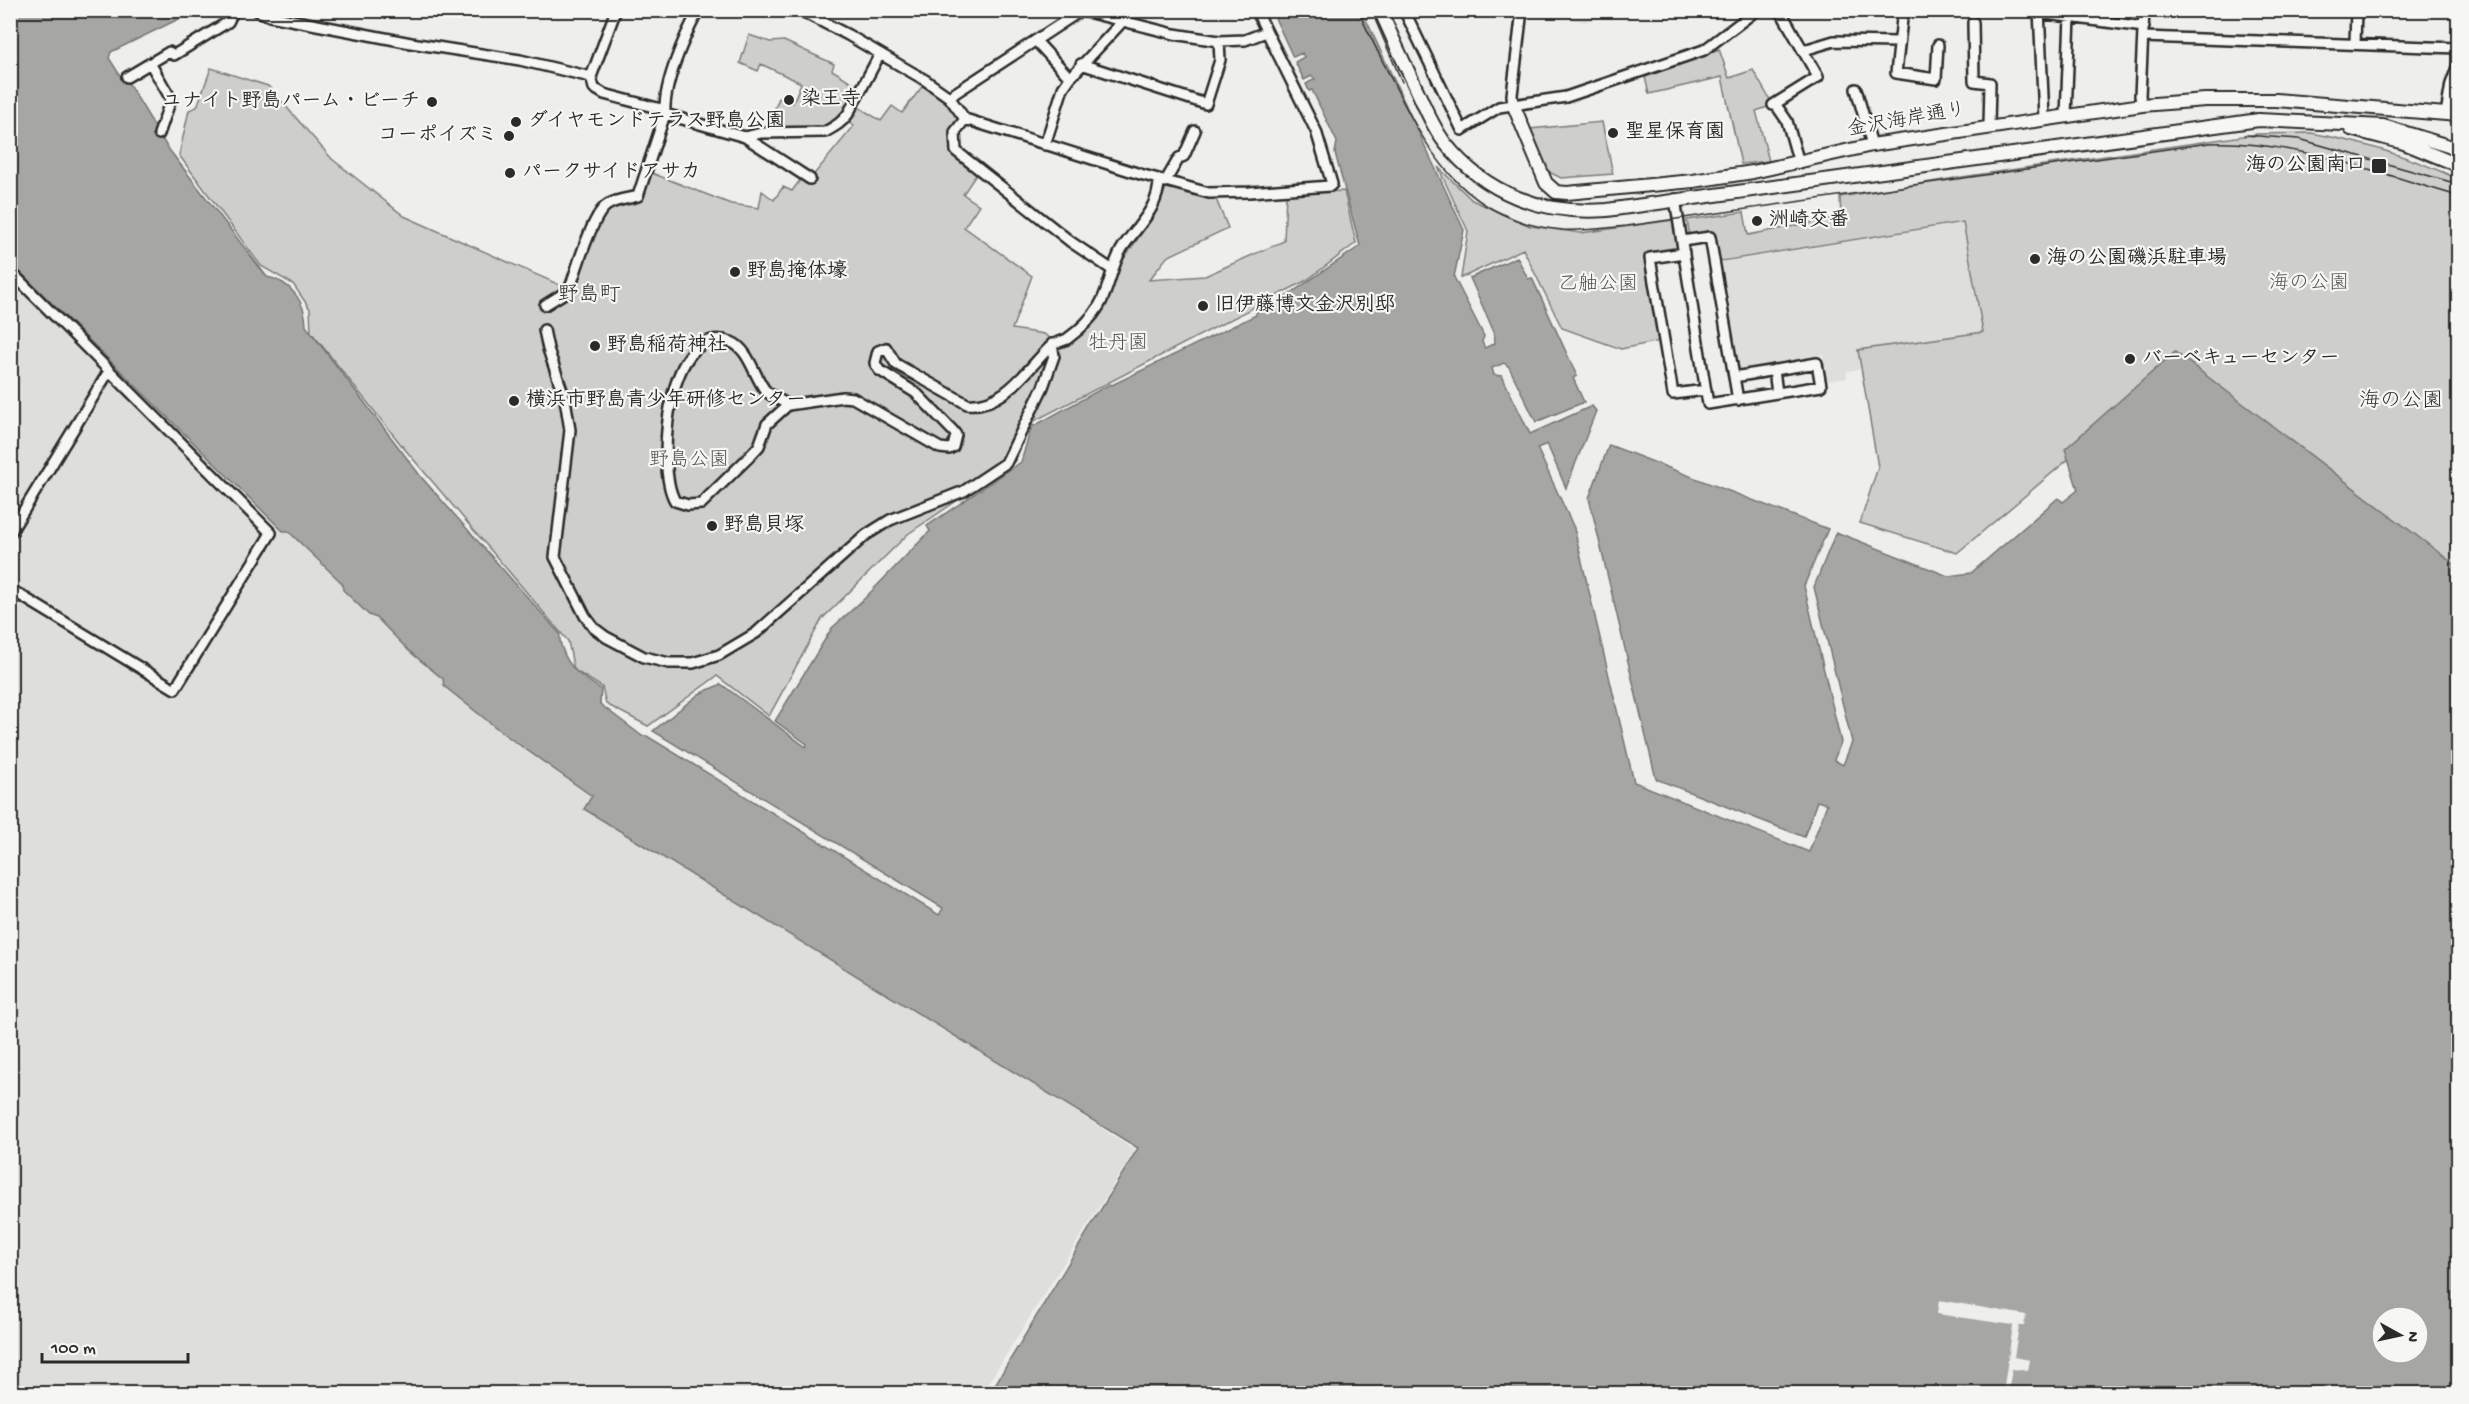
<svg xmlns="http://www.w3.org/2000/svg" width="2469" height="1404" viewBox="0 0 2469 1404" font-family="'Gochi Hand','Klee One',sans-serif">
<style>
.built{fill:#dededb}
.green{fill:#cececa;stroke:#7c7c7a;stroke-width:1.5}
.water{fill:#a6a6a3;stroke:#757573;stroke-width:1.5;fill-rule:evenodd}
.pier{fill:#eeeeea}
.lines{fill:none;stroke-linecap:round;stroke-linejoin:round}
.street-casing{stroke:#2b2b2b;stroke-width:14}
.secondary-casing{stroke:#2b2b2b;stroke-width:16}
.street{stroke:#f6f6f2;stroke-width:9}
.secondary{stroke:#f6f6f2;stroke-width:12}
.tram{stroke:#2b2b2b;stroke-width:1.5}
.poi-dot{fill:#2b2b2b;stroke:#f6f6f2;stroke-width:2}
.labels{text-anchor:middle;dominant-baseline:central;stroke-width:4.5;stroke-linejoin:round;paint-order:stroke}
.poi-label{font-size:20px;font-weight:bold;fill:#2b2b2b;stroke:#f6f6f2;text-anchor:start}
.street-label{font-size:20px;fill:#2b2b2b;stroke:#f6f6f2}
.park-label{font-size:20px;fill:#545453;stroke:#f6f6f2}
.neighbourhood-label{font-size:21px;fill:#2b2b2b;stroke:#f6f6f2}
</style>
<rect width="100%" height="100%" fill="#eeeeea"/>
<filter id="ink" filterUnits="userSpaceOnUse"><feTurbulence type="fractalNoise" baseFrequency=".0167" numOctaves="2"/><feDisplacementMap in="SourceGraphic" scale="12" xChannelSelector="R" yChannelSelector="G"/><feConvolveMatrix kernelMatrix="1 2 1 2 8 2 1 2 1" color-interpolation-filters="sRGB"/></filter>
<g filter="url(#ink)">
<path class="built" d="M1554,11h70l-40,11 -24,-6z
M1968,222l18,110 -122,36 -17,3v7l-19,3 -5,-26 -87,15 -18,-107z
M10,262l581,534 544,354 -153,243h-971z"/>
<path class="green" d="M749,35l21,7 14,-1 50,23 -2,6 26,16 -14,30 -18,12 -57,1 8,-20 -2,-1 4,-10 14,5 8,-20 -40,-19 -3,7 -18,-8z
M1719,49l10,29 24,-8 20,35 -17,6 13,50 -28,3 -19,-87 -73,17 -4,-17z
M211,68l57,18 64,73 72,57 167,74 34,-80 15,-8 19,-3 10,-27 82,32 28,4 3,-17 12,9 9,-13 9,4 11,-15 8,2 43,-52 -6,-4 9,-16 24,15 11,-15 10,7 22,-29 22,16 14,20 -6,34 24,18 -15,22 16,11 -15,22 68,49 -20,53 32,5 17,13 41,-34 20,-52 32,-45 12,-28 49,9 13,31 -61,29 -18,23 56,-4 79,-35 2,-47 58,-3 12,52 -49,37 -275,142 -17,39 -107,73 -86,85 -53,97 -52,-40 -69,50 -42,-22 -4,-17 -28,-17 -6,-29 -165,-194 -92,-115 -1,-23 -17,-25 -32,-18 -82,-111 10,-45 8,-3z
M1602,122l11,52 -52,4 -12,-6 -19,-43z
M2311,133c51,9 100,24 147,46v421l-281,-232 -220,185 -97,-30 18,-56 -20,-117 125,-18 -20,-110 -247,40 -4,-28 -22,3 -3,-17 57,-8 4,23 93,-18 -1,-20 115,-19 302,-44z
M1438,167l34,33 58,26 51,7 92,-13 5,29 -33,7 15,85 -39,8 -59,-21 -39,-79 -62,29 7,-47z"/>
<path class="water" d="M10,11h185l-84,41 -2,6 12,19 5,2 41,68 100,130c24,4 39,26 39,49l116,152 138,156c-1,6 0,8 2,14 7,22 21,30 39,41l-1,15 42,32h5l292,179 4,-7 -290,-177 46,-37 22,-10 85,63 1,-3 -32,-23 57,-93 33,-30 65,-67 -3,-5 94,-64 11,-37 2,1 76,-42 2,1 144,-70v-3l29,-15 75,-51 -25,-93 2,-11 -25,-52 -3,1 -3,-7 9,-5 -3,-3 -8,4 -9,-18 9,-5 -2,-4 -9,4 -18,-39 9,-5 -1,-2 -10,3 -1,-3h90l102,219 -10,47 30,59 -2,6 3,6 10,-5 -1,-11 -24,-54 47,-21 11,22 4,-1 45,98 -4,2 11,24 -48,20 -27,-55 -5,-4 -12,5 2,7 8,1 28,58 62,-28 4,5 -30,77 -19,-44 -10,4 37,80 60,254 175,70 18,-48 -10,-3 -13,36 -148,-58 -67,-281 20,-53 219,84 -24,57 37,156 -7,18 9,5 9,-23 -38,-155 22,-55 112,44 23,-3 87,-75 5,4 15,-12 -13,-41 110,-97 283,215v826l-467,1 -28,-6 -7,6 -966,-1 148,-245 -554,-339 8,-13 -88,-62 -60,-48 -1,-7 -34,-28 -32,-33 -8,-3 -26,-25 -1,-7 -54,-52h-5l-272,-268zM2382,1317h36v36h-36z"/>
<path class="pier" d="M1939,1300l87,15 -2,11h-5l-5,31 16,3 -2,11 -16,-2 -4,24h-5l10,-68 -76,-11z"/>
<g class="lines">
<defs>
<path id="street" d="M256,10l14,6 141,27 109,17 71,17 25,-67
M799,10l49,25 77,45 24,17 16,22 175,55 69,19 41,-1 80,-6 2,-2 -16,-53 -60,-121
M1079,10l95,24 45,7 26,-1 21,-8
M1404,10l58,120 37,-23 67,-10 138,-47 53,-40
M1903,10l-7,63 40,6 2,-34
M2039,10l5,108
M2039,13l105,14
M1973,22l1,59 16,2 -1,43
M2143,37l315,11
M1036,41l34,37
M2355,44l1,-34
M1804,50l30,-9 65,1
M150,63l21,36 -12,35
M1081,64l125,40 14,-44 -1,-19
M127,77l42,-25 5,3 54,-33 6,-12
M591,77l3,11 10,6 61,16
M1856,89l16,56
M949,97l133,-87
M1513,104l-1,-9 10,-85
M1773,105l45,-28 -38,-67
M1776,105l11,16 12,42
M2142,105l-2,-9 4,-86
M665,114l80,23 65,42
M2446,114l5,-30 7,-19
M2066,115l4,-98
M965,119l-10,13 1,19 115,91 40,27
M745,137l16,-4 64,-1c9,-5 17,-9 23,-18l32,-60
M1045,145l18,-57 7,-10 52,-56
M1165,182l14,-24 5,-2 11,-25
M1675,199l33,205 113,-18 -4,-23 -83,14
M1682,241l28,-4 28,163
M1684,253l-34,5 23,136 33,-4
M10,271l261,262 -96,156 -165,-100
M545,305l21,-13 5,-7c6,-17 21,-69 35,-79 9,-7 22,-7 32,-10l27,-82c-2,-29 19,-78 34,-104
M544,330l4,19 17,50 5,31 -15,127 30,59 9,12 12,9 38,20 25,6h24l26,-8 37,-22 110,-98 24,-15 74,-29 42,-28 37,-76 11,-31 -2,-12
M1774,370l3,23
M788,405c-7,-5 -18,-9 -23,-15 -11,-14 -16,-41 -34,-48 -64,-23 -76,125 -56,159l13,4 13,-1 47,-46 11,-12 8,-22 21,-19 55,-8 10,1 87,50 9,1 4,-2 3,-12 -3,-4 -37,-38 -37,-23 -4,-7 3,-12 8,-3 10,16 71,40c37,4 60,-35 83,-57 5,-5 11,-5 17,-8 11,-8 25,-21 32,-33 11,-18 12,-41 24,-59 15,-22 36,-39 36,-67
M10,533l99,-162"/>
<path id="secondary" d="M1380,10c12,27 24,53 37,80 8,18 16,37 28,53 40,51 98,72 162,67l652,-90 124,6 75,23
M1513,104l33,79 10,9 11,1 126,-12 60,-9 119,-27 270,-40 63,-5h71l182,15
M2351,129l53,14 54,22"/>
</defs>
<use href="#street" class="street-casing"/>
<use href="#secondary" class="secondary-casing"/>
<use href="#street" class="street"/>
<use href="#secondary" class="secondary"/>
<path class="tram" d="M1358,10c12,27 25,52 38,78 37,75 76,134 167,142 22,1 43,-2 64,-4l582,-83c83,-3 170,30 249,53
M1371,10l31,72
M2244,135l55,4 159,45"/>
</g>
</g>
<g class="poi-dot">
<circle cx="789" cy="100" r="6"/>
<circle cx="432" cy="102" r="6"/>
<circle cx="516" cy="122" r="6"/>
<circle cx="1613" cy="133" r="6"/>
<circle cx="509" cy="136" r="6"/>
<rect x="2371" y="158" width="16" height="16" rx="3"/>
<circle cx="510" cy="173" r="6"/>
<circle cx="1757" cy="221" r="6"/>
<circle cx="2035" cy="259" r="6"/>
<circle cx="735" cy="272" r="6"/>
<circle cx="1203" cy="306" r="6"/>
<circle cx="595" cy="346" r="6"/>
<circle cx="2130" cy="359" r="6"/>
<circle cx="514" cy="401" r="6"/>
<circle cx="712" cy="526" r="6"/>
</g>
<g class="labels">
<g class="poi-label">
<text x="801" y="100">染王寺</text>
<text x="420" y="102" text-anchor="end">ユナイト野島パーム・ビーチ</text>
<text x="528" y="122">ダイヤモンドテラス野島公園</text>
<text x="1625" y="133">聖星保育園</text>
<text x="497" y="136" text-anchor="end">コーポイズミ</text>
<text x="2366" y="166" text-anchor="end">海の公園南口</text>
<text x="522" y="173">パークサイドアサカ</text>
<text x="1769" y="221">洲崎交番</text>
<text x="2047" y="259">海の公園磯浜駐車場</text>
<text x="747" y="272">野島掩体壕</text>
<text x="1215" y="306">旧伊藤博文金沢別邸</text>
<text x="607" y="346">野島稲荷神社</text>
<text x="2142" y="359">バーベキューセンター</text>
<text x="526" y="401">横浜市野島青少年研修センター</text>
<text x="724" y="526">野島貝塚</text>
</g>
<g class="street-label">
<text transform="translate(1907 121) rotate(-10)">金沢海岸通り</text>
</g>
<g class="park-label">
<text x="2309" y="284">海の公園</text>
<text x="1598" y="285">乙舳公園</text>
<text x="1118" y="344">牡丹園</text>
<text x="689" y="461">野島公園</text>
</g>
<g class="neighbourhood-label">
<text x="589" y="296">野島町</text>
<text x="2401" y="402">海の公園</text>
</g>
</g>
<rect width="2469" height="1404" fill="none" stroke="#f6f6f2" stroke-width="36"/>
<rect x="18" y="18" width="2433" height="1368" fill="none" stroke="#2b2b2b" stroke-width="2" filter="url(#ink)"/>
<g transform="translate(2400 1335) rotate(98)"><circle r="28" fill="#f6f6f2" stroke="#a5a5a2" stroke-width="1.5"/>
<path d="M0-4.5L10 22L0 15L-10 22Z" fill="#2b2b2b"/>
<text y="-9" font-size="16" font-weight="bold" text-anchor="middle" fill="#2b2b2b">N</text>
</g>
<path d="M42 1353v9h146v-9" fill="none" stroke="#2b2b2b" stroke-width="3"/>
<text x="51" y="1353" font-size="18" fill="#2b2b2b" stroke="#f6f6f2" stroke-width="4.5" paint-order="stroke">100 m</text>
</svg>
